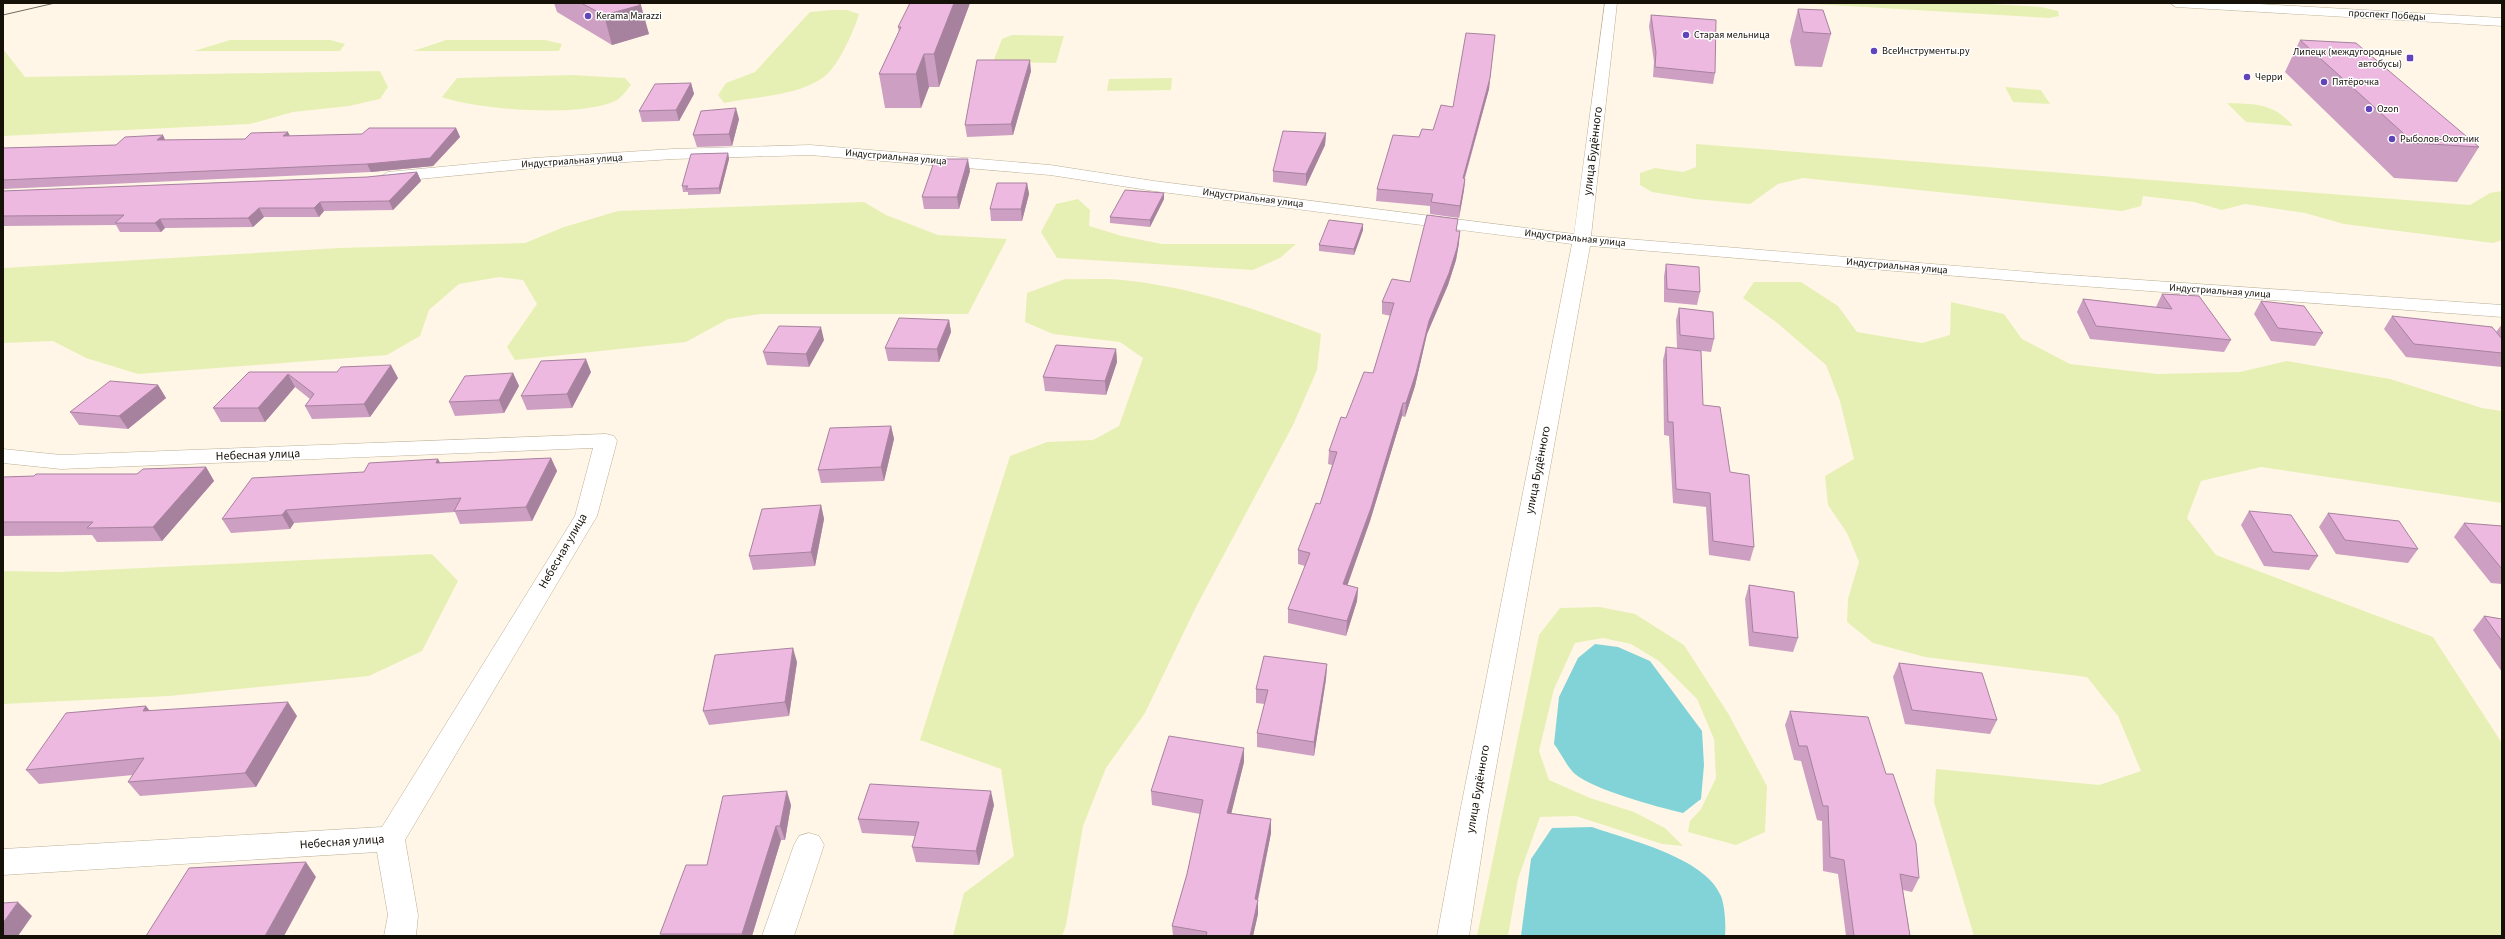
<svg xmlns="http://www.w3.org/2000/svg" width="2505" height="939" viewBox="0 0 2505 939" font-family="'Source Sans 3',sans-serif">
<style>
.green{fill:#e7f0b4}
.water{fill:#81d3d7}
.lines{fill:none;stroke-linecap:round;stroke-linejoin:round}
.minor-casing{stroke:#bbae96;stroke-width:1}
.secondary-casing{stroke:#bbae96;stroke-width:1}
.minor{fill:#fff;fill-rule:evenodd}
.secondary{fill:#fff;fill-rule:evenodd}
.tram{stroke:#716b60;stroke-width:1}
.wall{fill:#cd9fc2}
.shaded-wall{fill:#a7829e}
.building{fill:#eeb9e1;stroke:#a7829e}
.poi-dot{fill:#6144bc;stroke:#fff;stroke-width:1.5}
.labels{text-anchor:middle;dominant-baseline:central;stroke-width:3;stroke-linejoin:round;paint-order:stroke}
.far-street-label{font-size:10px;fill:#151008;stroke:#fff}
.far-poi-label{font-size:10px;fill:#151008;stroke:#fff;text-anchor:start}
.street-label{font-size:12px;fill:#151008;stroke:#fff}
</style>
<rect width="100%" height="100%" fill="#fff6e7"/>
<path class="green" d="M1797,3h175l69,4 17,4 1,5 -10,2z
M831,10h16l12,4c-5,17 -22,56 -38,65 -28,18 -66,17 -97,24l-6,-8 8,-12 29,-11 55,-60z
M1012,35l52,1 -8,27 -63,-1 9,-23z
M230,40h100l15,4 -5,7h-146z
M446,40h99l17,4 -3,7h-146z
M3,49l22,28 355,-6 8,16 -8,12 -31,7 -56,6 -43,12 -247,12z
M572,75l53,3 6,7c-4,5 -9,12 -14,15 -33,18 -140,10 -175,-3l15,-19z
M1172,78l-1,12 -64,1 2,-12z
M2005,87l36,3 9,14 -37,-2z
M2227,103c28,1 47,0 66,23l-47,-4z
M1696,144l774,61 20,-12 12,-2v49l-9,3 -149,-19 -39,-11 -60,-9 -23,6 -28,-8 -51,-6 -2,10 -19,5 -319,-33 -25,6 -28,20 -55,-5 -43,-7 -12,-7v-12l15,-5 28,4 13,-5z
M1078,199l12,11 -1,16 33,10 40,8h134l-16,14 -27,12 -196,-12 -16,-26 15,-28z
M864,202l22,13 52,20 69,4 -39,75h-208l-32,5 -42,23 -171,18 -8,-13 30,-43 -14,-24 -24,-3 -40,7 -30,26 -9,26 -33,19 -249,19 -52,-16 -33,-17 -50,2v-75l336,-20 186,-5 39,-16 54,-16z
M1065,279c19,1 39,-1 58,1 68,7 135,29 198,54l-4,36 -24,55 -97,182 -51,106 -39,55 -23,58 -17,99 -4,11h-109l11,-43 50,-37 -13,-87 -81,-29 90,-284 37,-14 46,-2 26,-14 24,-68 -23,-16 -67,-8 -28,-12 2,-29z
M1754,282h47l37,24 19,26 65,11 28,-8 1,-33 53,12 18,25 48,25 87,10 83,-2 47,-11 103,18 92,29 20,3v92l-241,-36 -60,14 -14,37 29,37 217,82 69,106v193h-528l-40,-134 2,-33 163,16 42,-14 -23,-55 -31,-39 -162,-20 -52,-14 -26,-21 1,-23 11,-37 -12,-29 -19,-28 -3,-29 29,-17 -14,-58 -14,-36 -50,-43 -33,-24z
M432,554l26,27 -36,70 -53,25 -200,20 -166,8v-133l56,1z
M1600,607l35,7 49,31 45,70 38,71 -2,46 -29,13 -48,-13 2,-11 11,-12 15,-31 -2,-39 -17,-40 -38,-38 -28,-17 -28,-6 -28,5 -21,46 -15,62 10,29 41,18 44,14 31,16 18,18 -21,-2 -86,-28 -36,1 -22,62 -10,57h-31l62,-301 21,-27z"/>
<path class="water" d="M1595,644l23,3 32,14 52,70 2,34 -3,34 -18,14c-25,-6 -89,-23 -108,-39 -8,-7 -14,-21 -21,-30l5,-47 19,-39z
M1592,827c36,13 113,30 129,69 4,11 5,29 4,40h-204l10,-77 21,-31z"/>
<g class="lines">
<defs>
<path id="minor" d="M1605,3h12l-26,233 463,38 448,31v12l-448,-33 -464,-38 -102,566 -19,124h-32l23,-124 112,-568 -418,-53 -104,-16 -240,-20 -137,4 -139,9 -146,14 -8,-5 8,-5 146,-14 139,-9 137,-4 240,20 104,16 420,53z
M606,434l8,2 3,5 -20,75 -192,324 13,75 -2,21h-32l4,-21 -11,-63 -374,23v-26l379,-22 193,-311 18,-68 -532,21 -58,-6v-14l58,6z
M809,833l10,3 5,9 -30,91h-32l32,-91 5,-9z"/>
<path id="secondary" d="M2170,3h72l260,15v8l-326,-19z"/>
</defs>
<use href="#minor" class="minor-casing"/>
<use href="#secondary" class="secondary-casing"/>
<use href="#minor" class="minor"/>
<use href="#secondary" class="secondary"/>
<path class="tram" d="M3,15l52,-12"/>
</g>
<path class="wall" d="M554,3h83l12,31 -37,11 -55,-33z
M970,3l-31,84h-10l-8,21h-36l-6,-34 20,-42 -1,-5z
M1798,9l33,25 -9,33 -27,-1 -5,-25z
M1651,15l64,58 -2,11 -60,-7 1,-15 -5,-36z
M1495,35l-6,54 -24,89 -1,12 -5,28 -29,-4v-8l-54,-5 1,-12 42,-52 14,-7 20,-23z
M2300,40l179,107 -22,35 -63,-4 -109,-106z
M1031,71l-18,64 -46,2 -2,-12z
M691,83l3,11 -15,27 -37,1 -3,-11z
M739,119l-7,27 -35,1 -4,-12z
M456,128l4,9 -27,29 -62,6 -368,17v-41l113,-3 49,-5 80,-1 45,-3 72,-2z
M1326,133l-1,12 -19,41 -33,-4v-11z
M728,153l1,6 -9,35 -32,1v-3h-5l-1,-6z
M970,171l-11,38h-35l-2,-12z
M417,172l4,9 -28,29 -69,1 -5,6h-55l-11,10 -88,1 -4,4h-41l-4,-7 -113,1v-35l364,-14z
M1027,183l2,11 -7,27h-31l-1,-12z
M1164,199l-14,28 -40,-4v-6z
M1363,230l-9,25 -35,-4v-6z
M1457,231l2,12 -3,17 -8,25 -21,49 -12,52 -10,31 -3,-1 -32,105 -23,64 11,3 -1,13 -11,35 -58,-13v-14l17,-43 -7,-2v-14l22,-46 12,-39 -4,-1 1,-13 17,-33 27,-45 18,-57 -9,-2v-12l28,-20z
M1666,264l34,28 -3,13 -33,-3v-26z
M2162,294l69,46 -7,12 -134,-13 -13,-27 6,-13 73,8z
M2261,301l62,32 -8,13 -44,-5 -17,-27z
M1679,308l35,31 -3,13 -34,-4 -1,-28z
M2392,316l104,16 6,-8v43l-96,-10 -22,-28z
M949,320l2,12 -12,30 -51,-1 -3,-13z
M824,340l-15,27 -42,-2 -4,-13z
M1666,347l37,58 27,67 24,75 -4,14 -41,-6 -3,-48 -33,-4 -4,-67 -5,-1 -1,-75z
M1116,349l1,13 -11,33 -61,-4 -2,-14z
M249,372l149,6 -28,39 -58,2 -7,-13 5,-7 -15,-12 -30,35h-44l-8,-14z
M591,372l-19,36 -45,2 -6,-14z
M513,373l6,13 -15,27 -49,3 -6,-14z
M158,385l8,13 -38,31 -49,-4 -9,-13z
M891,426l3,13 -10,42 -63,2 -3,-13z
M551,458l6,13 -25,50 -72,3 -5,-12 -161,11 -4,6 -59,4 -9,-14 142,-47 74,-13 2,4z
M206,467l8,14 -52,60 -65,1 -5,-7 -89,1v-59l134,-3z
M821,505l3,14 -9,47 -62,4 -4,-14z
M2249,511l69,45 -9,14 -45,-4 -23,-41z
M2328,513l90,36 -10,14 -72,-9 -17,-27z
M2464,523l38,3v58l-11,-1 -37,-46z
M1749,585l49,53 -5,14 -44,-6 -4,-47z
M2484,616l18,3v53l-29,-42z
M797,662l-8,54 -80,9 -6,-14z
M1899,663l98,57 -7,14 -85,-10 -12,-47z
M1327,664l-1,15 -12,77 -57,-9v-14l8,-29 -9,-1v-14z
M150,711l147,5 -41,71 -116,9 -12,-14 5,-7 -94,9 -13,-14z
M1790,711l129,167 -7,14 -9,-2 7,46h-64l-8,-62 -15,-3 -1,-50 -5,-1 -16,-59 -7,-1 -9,-35z
M1244,762l-13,51 40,6v14l-13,67v14l-5,22h-80l-1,-10 15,-52 13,-60 -48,-9 -1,-14z
M791,805l-6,35h-4l-29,96h-91l-1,-2 47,-69z
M994,805l-15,60 -63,-3 -4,-15 3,-11 -53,-3 -4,-14z"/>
<path class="shaded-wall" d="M954,3h16l-31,84 -5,-33z
M641,5l8,29 -37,11 -8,-30z
M924,54l5,33 -8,21 -5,-34z
M1030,60l1,11 -18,64 -2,-11z
M1490,78l-1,11 -28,101 2,-12z
M691,83l3,11 -15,27 -3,-11z
M736,108l3,11 -7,27 -3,-12z
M456,128l4,9 -27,29 -62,6 -4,-8z
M288,132l4,8 -9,-4z
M1326,133l-1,12 -19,41v-12z
M163,135l4,9 -10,-4z
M728,153l1,6 -9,35 -1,-6z
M968,159l2,12 -11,38 -2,-12z
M417,172l4,9 -28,29 -4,-9z
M1465,179l-1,11 -5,28 1,-12z
M1027,183l2,11 -7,27 -1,-12z
M1164,193v6l-14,28v-7z
M320,202l4,9 -5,6 -5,-9z
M259,208l5,9 -11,10 -5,-9z
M160,219l5,9 -4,4 -6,-9z
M1363,224v6l-9,25v-6z
M1460,231l-1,12 -3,17 -8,25 -21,49 -12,52 -10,31 1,-14 23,-82z
M949,320l2,12 -12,30 -2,-13z
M821,327l3,13 -15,27 -3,-13z
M1116,349l1,13 -11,33 -1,-14z
M586,359l5,13 -19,36 -5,-14z
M391,365l7,13 -28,39 -6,-13z
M513,373l6,13 -15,27 -5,-13z
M288,374l7,13 -30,35 -7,-14z
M158,385l8,13 -38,31 -9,-13z
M1403,403l-1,13 -32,105 -27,77v-14z
M891,426l3,13 -10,42 -3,-14z
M551,458l6,13 -25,50 -6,-14z
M438,459l7,13 -9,-9z
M206,467l8,14 -52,60 -9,-14z
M821,505l3,14 -9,47 -4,-14z
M286,510l8,13 -4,6 -8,-14z
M1358,588l-1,13 -11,35 1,-15z
M793,648l4,14 -8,54 -4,-14z
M1327,664l-1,15 -12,77v-14z
M288,702l9,14 -41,71 -11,-14z
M146,706l11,14 -14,-9z
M1244,748v14l-16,65 -1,-14z
M787,791l4,14 -6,35 -5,-14z
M991,791l3,14 -15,60 -3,-14z
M1271,819v14l-16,80v-14z
M776,826l5,14 -29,96h-9l-1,-2z
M306,862l10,15 -32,59h-19z
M1258,900v14l-5,22h-3z
M18,902l14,14 -14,20h-15v-13z"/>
<path class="building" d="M581,3h56l4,2 -37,10z
M910,3h44l-20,51h-10l-8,20h-37l22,-47h-3z
M1798,9l25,1 8,24 -28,-2z
M1651,15l65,5 -1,53 -60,-6 1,-15z
M1466,33l29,2 -5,43 -27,100 2,1 -5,27 -29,-4 2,-8 -56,-5 16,-54 26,2 3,-8 11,1 8,-25 12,2z
M2300,40l56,3 123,104 -65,-4z
M977,60h53l-19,64 -46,1z
M691,83l-15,27 -37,1 16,-27z
M736,108l-7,26 -36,1 8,-24z
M369,128h87l-26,30 -63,6 -364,16v-32l113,-3 9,-8 38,-2 -6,5 88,-1 6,-6 37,-1 -5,4 79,-2z
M1283,131l43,2 -20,41 -33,-3z
M728,153l-9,35 -33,1 2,-3h-6l9,-32z
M935,159h33l-11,38h-35z
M417,172l-28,29 -69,1 -6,6h-55l-11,10 -88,1 -5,4h-40l9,-8 -121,1v-25l364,-14z
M997,183h30l-6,26h-31z
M1125,190l39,3 -14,27 -40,-3z
M1427,215l31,4 -2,12h4l-3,17 -8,25 -20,48 -13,52 -10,30h-3l-32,105 -28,76 15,4 -11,33 -59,-12 22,-56 -12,-3 18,-47 4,1 17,-52 -8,-1 12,-34 5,1 18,-46 9,1 21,-70 -12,-1 10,-23 18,3z
M1329,220l34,4 -9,25 -35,-4z
M1666,264l33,3 1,25 -33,-3z
M2162,294l37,2 32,44 -135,-14 -13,-27 89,10z
M2261,301l43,5 19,27 -45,-5z
M1679,308l34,4 1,27 -34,-4z
M2392,316l100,11 10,12v14l-88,-9z
M899,318l50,2 -12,29 -52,-1z
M779,326l42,1 -15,27 -43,-2z
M1056,345l60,4 -11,32 -62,-4z
M1666,347l35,4 2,54 17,2 10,65 19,3 5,72 -41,-6 -3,-48 -34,-4 -3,-67h-5z
M586,359l-19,35 -46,2 20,-35z
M391,365l-27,39 -59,2 9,-12 -26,-20 -30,34h-45l36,-36h88l4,-5z
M513,373l-14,27 -50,2 16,-26z
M110,381l48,4 -39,31 -49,-4z
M891,426l-10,41 -63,3 12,-42z
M551,458l-25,49 -72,4 7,-13 -175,12 -4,5 -60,4 30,-41 112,-6 5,-9 69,-4 -2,4z
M206,467l-53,60 -66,1 6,-6h-90v-45l31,-1 2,-2h101l6,-5z
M821,505l-10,47 -62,4 13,-47z
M2249,511l42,4 27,41 -45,-4z
M2328,513l71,8 19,28 -73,-9z
M2464,523l38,3v43z
M1749,585l45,7 4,46 -45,-6z
M2484,616l18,3v22z
M793,648l-8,54 -82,9 12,-56z
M1264,656l63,8 -13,78 -57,-9 11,-43 -12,-1z
M1899,663l83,10 15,47 -85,-10z
M288,702l-43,71 -117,9 16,-24 -118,12 40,-57 80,-7 -3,5z
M1790,711l78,6 18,57h7l23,69 3,35 -19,-4 10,62h-56l-10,-76 -14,-3 -2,-51h-5l-16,-60h-8z
M1169,736l75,12 -17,65 44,6 -16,80 3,1 -8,36h-44l1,-4 -35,-6 15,-52 16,-74 -52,-9z
M870,784l121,7 -15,60 -64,-4 7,-25 -61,-3z
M787,791l-7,35h-4l-34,108h-82l26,-69h21l16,-69z
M306,862l-41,74h-119l43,-68z
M18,902l-15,21v-20z"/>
<g class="poi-dot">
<circle cx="588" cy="16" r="4"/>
<circle cx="1686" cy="35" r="4"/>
<circle cx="1874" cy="51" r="4"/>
<rect x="2406" y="54" width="8" height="8" rx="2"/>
<circle cx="2247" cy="77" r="4"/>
<circle cx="2324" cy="82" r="4"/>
<circle cx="2369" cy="109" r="4"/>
<circle cx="2392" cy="139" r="4"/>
</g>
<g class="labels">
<g class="far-street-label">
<text transform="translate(2387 15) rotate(3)">проспект Победы</text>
<text transform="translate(896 157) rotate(5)">Индустриальная улица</text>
<text transform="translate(572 161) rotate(-4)">Индустриальная улица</text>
<text transform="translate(1253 198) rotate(7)">Индустриальная улица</text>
<text transform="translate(1575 238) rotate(6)">Индустриальная улица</text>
<text transform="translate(1897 266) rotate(5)">Индустриальная улица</text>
<text transform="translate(2220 291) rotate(4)">Индустриальная улица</text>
</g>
<g class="far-poi-label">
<text x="596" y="16">Kerama Marazzi</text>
<text x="1694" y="35">Старая мельница</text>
<text x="1882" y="51">ВсеИнструменты.ру</text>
<text x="2402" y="52" text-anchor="end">Липецк (междугородные<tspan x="2402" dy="12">автобусы)</tspan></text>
<text x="2255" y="77">Черри</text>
<text x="2332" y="82">Пятёрочка</text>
<text x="2377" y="109">Ozon</text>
<text x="2400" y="139">Рыболов-Охотник</text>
</g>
<g class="street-label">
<text transform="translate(1593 151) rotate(-83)">улица Будённого</text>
<text transform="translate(258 455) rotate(-2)">Небесная улица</text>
<text transform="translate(1538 470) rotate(-79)">улица Будённого</text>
<text transform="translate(563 551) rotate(-60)">Небесная улица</text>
<text transform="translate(1478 789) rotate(-80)">улица Будённого</text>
<text transform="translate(342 842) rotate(-4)">Небесная улица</text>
</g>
</g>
<rect width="2505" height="939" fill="none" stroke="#151008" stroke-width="8"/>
</svg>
